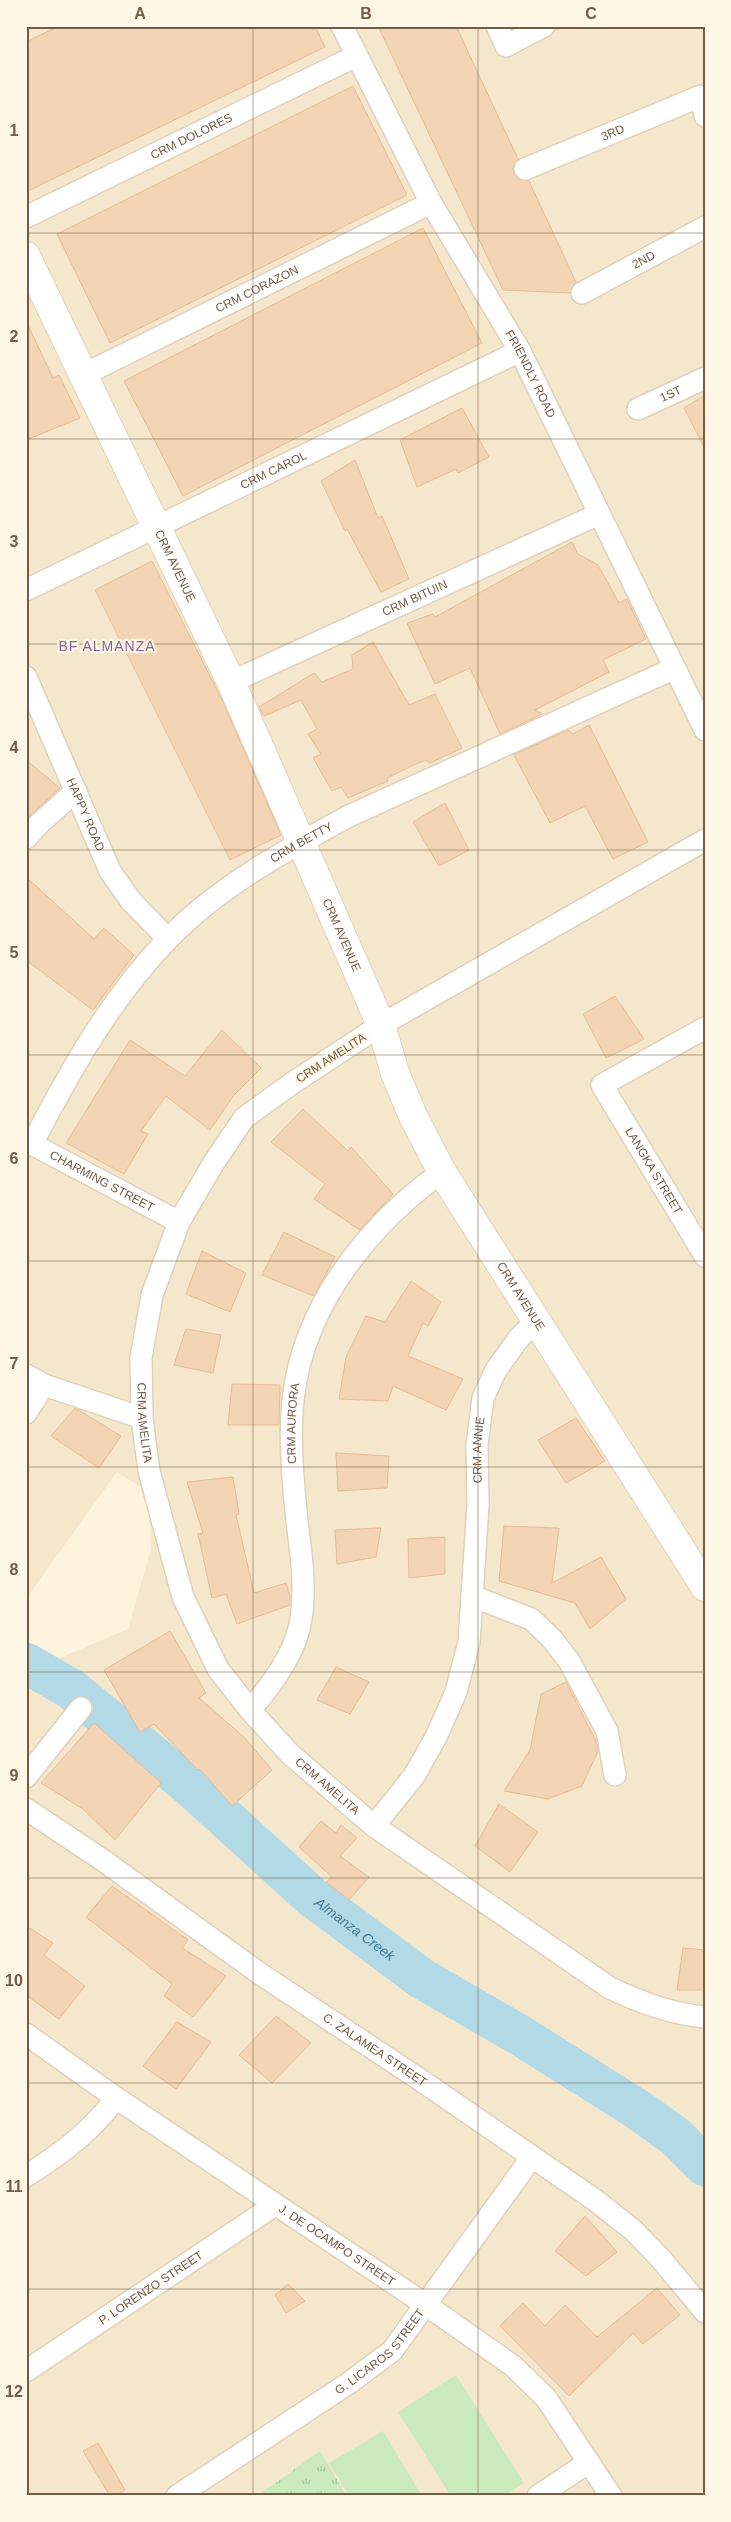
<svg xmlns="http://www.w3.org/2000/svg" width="731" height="2522" viewBox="0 0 731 2522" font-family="Arial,sans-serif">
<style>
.residential{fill:#f5e7cc}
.park{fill:url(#park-tufts)}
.garden{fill:#caeabc}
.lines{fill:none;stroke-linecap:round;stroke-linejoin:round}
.river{stroke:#b2d9e6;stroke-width:41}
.building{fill:#f3d4b4;stroke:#e6bc94}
.street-casing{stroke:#e1d0ba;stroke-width:24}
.secondary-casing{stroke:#e6d2b8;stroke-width:30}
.street{stroke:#fff;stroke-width:21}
.secondary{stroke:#fff;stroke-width:28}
.grid{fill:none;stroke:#735b46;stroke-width:1;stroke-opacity:0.55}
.labels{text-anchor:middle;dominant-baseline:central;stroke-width:4.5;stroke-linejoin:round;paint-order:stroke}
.street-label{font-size:12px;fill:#735b46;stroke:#fff7e5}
.neighbourhood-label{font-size:14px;letter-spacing:1px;fill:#8b6197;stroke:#fff7e5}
.water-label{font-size:14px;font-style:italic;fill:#42798f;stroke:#fff7e5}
.neatline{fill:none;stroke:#735b46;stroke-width:2}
.grid-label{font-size:16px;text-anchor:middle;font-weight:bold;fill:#735b46}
</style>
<defs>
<pattern id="park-tufts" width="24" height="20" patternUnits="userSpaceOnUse" patternTransform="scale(1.25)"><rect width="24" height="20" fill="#caeabc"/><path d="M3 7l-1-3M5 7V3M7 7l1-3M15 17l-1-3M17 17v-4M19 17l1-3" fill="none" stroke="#a8c19b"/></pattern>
</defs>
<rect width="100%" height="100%" fill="#fdf4de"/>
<path class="residential" d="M26,26h679v2108l-19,2 -196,-125 -64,-34 -112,-84 -121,-110 -145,-120 80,-34 23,-80 -4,-58 -30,-19 -91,127z
M26,1672l55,36 104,81 123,112 110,82 151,92 105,70 31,27v324h-679z"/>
<path class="park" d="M320,2451l27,45h-90z"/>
<path class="garden" d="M456,2375l68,108 -20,13h-53l-53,-84z
M383,2431l39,65h-73l-20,-33z"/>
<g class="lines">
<path class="river" id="s1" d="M26,1663l45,26 119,97 122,111 109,81 100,58 116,73 39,28 29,29"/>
</g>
<path class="building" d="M59,26h256l10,21 -299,145v-150z
M378,26h78l62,133 -5,8 1,7 4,5 11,2 47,101 -6,11 -67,-3z
M353,86l54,109 -297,148 -53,-109z
M423,228l59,115 -299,153 -59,-115z
M26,321l27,57 6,-3 21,43 -54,22z
M705,395v54l-21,-41z
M462,408l27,49 -31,16 -2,-4 -39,18 -17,-47z
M355,460l23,58 4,-2 27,63 -28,13 -34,-63 -2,2 -24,-50z
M572,542l6,12 20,11 21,38 8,-4 19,40 -43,21 6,12 -74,38 7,4 -42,20 -30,-66 -35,16 -28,-61 26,-9 2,3z
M152,561l71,141 58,133 -51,25 -135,-270z
M373,642l36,63 26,-11 27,54 -32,15 -4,-3 -12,5 -27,13 1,3 -40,17 -7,-11 -9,4 -19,-33 8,-4 -13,-20 9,-5 -16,-29 -37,16 -5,-9 55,-34 8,9 31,-13 -1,-14z
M589,725l59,117 -35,17 -28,-53 -35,17 -36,-68 54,-25 5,4z
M26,760l34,28 -34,31z
M445,803l24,47 -30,16 -26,-44z
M26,877l68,62 10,-11 30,27 -41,55 -67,-50z
M615,996l29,43 -38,19 -23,-44z
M222,1030l39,38 -27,27 -24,35 -44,-34 -25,35 7,3 -24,40 -58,-31 64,-103 55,36z
M303,1109l45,42 3,-4 42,47 -33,36 -46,-31 11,-15 -54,-42z
M284,1232l51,25 -21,39 -52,-21z
M202,1251l44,22 -16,39 -44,-18z
M411,1281l30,21 -13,24 -5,-3 -15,33 55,23 -17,31 -53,-24 -5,15 -49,-2 7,-42 20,-41 19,6z
M186,1329l35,6 -8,38 -39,-8z
M232,1384l48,1 -1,40h-51z
M75,1408l46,28 -22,32 -48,-32z
M576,1418l29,43 -39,22 -28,-43z
M336,1453l53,3 -2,32 -49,3z
M233,1477l6,37 -3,1 18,78 32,-10 4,13v9l-53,19 -11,-30 -14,4 -14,-64 5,-1 -16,-51z
M504,1526l55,2 -7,55 49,-26 25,42 -36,30 -15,-26 -76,-22z
M381,1528l-5,29 -39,7 -2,-34z
M445,1537v37l-36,4 -1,-39z
M170,1631l36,62 -7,5 46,40 27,32 -40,36 -32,-37 -2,1 -44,-46 -14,8 -36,-62z
M336,1667l33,15 -19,32 -33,-14z
M566,1682l31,61 1,8 -16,35 -34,13 -44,-8 26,-41 11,-56z
M94,1723l67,60 -46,57 -32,-31 -42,-26z
M499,1804l39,28 -28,40 -35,-26z
M321,1821l15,12 5,-8 16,13 -17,18 29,21 -20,23 -23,-18 6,-5 -33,-30z
M112,1886l76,54 -6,8 44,28 -33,41 -29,-21 8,-12 -86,-67z
M26,1926l27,17 -9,12 41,31 -26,33 -33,-24z
M683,1948l22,2v40h-28z
M276,2016l35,27 -39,40 -33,-28z
M177,2022l34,20 -35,47 -33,-23z
M585,2216l32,36 -31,24 -31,-25z
M288,2284l17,17 -19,12 -11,-18z
M657,2288l23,27 -37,29 -10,-11 -64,63 -69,-70 23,-23 22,23 20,-21 32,32z
M98,2443l27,47 -9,6h-6l-27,-45z"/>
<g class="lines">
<defs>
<g id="street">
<path id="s2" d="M342,26l89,177 89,148 185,379"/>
<path d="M497,26l9,20 38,-20"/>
<path id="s3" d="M525,169l176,-73 4,20"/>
<path id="s4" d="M26,217l330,-161"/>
<path id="s5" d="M582,293l123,-66"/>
<path id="s6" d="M83,375l348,-172"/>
<path id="s7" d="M638,409l67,-31"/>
<path id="s8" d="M26,590l494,-239"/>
<path id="s9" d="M26,677l84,194 21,30 37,38"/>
<path id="s10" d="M231,682l368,-168"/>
<path d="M26,838l14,-15 36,-32"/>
<path id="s11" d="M705,840l-324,185 -87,57 -50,36 -31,46 -34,58 -27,73 -11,63 1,60 7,53 34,126 35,72 32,41 40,44 84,72 236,162c31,15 61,26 95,29"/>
<path id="s12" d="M705,1028l-103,57 103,171"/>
<path id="s13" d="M26,1141l153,81"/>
<path id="s14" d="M32,1144c38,-73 78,-145 136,-205 50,-52 118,-89 181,-123l326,-148"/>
<path d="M26,1375l18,10 98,33"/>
<path d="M26,1413l18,-28"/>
<path d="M472,1596l59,23 21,20 17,22 38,70 8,44"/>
<path id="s15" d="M250,1710c22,-25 46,-57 51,-91 5,-32 0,-66 -4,-98 -4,-39 -8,-82 -4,-121 10,-94 75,-175 149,-228"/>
<path d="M26,1777l55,-69"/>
<path id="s16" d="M26,1809l78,52 155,112 163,108 173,119 38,30 28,29 44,53"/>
<path id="s17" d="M374,1826l40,-50 22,-39 20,-45 13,-50 9,-137 -1,-60 6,-47 13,-28 23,-32 17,-17"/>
<path id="s18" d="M26,2034l90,64 309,206 88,62 33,32 65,98"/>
<path d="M26,2176c35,-22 66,-45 90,-78"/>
<path id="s19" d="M26,2371l249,-166"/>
<path id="s20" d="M177,2496l172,-113 43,-32 140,-194"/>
<path d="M538,2496l51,-34"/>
</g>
<g id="secondary">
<path id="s21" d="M26,256l205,426 150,343 14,48 18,43 29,56 263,415"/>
</g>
</defs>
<use href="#street" class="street-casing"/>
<use href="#secondary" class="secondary-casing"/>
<use href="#street" class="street"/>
<use href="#secondary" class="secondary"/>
</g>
<path class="grid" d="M253,26v2470M478,26v2470M26,233h679M26,439h679M26,644h679M26,850h679M26,1055h679M26,1261h679M26,1467h679M26,1672h679M26,1878h679M26,2083h679M26,2289h679"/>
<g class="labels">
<g class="street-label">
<text stroke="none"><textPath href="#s3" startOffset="95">3RD</textPath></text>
<text stroke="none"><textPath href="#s4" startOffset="184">CRM DOLORES</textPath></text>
<text stroke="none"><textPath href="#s5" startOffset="70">2ND</textPath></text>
<text stroke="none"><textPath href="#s6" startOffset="194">CRM CORAZON</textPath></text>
<text stroke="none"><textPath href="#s2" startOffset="396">FRIENDLY ROAD</textPath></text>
<text stroke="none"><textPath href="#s7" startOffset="36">1ST</textPath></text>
<text stroke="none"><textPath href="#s8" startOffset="275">CRM CAROL</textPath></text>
<text stroke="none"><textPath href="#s21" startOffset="344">CRM AVENUE</textPath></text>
<text stroke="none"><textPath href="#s10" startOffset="202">CRM BITUIN</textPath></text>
<text stroke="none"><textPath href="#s9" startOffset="150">HAPPY ROAD</textPath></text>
<text stroke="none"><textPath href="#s14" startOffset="412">CRM BETTY</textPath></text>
<text stroke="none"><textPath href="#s21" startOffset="749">CRM AVENUE</textPath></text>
<text transform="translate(331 1058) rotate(-33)">CRM AMELITA</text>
<text stroke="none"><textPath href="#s12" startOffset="218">LANGKA STREET</textPath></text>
<text stroke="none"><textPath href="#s13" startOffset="86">CHARMING STREET</textPath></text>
<text stroke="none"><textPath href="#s21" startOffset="1154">CRM AVENUE</textPath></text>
<text stroke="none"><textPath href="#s11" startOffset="868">CRM AMELITA</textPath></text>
<text stroke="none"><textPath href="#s15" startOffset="302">CRM AURORA</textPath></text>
<text stroke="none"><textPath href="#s17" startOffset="402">CRM ANNIE</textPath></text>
<text stroke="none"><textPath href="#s11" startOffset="1288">CRM AMELITA</textPath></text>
<text stroke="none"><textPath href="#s16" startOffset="424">C. ZALAMEA STREET</textPath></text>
<text stroke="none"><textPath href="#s18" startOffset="376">J. DE OCAMPO STREET</textPath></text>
<text stroke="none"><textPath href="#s19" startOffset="150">P. LORENZO STREET</textPath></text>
<text stroke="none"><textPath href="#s20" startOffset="250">G. LICAROS STREET</textPath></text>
</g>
<g class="neighbourhood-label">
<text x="107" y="646">BF ALMANZA</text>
</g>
<g class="water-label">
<text stroke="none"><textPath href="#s1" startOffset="424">Almanza Creek</textPath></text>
</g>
</g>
<rect width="731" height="2522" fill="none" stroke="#fff7e5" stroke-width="55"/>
<rect x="28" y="28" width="676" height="2466" class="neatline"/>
<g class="grid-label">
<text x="140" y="19">A</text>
<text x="366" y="19">B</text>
<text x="591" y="19">C</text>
<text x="14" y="136">1</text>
<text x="14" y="342">2</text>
<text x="14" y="547">3</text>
<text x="14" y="753">4</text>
<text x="14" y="958">5</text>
<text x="14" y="1164">6</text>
<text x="14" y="1369">7</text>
<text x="14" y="1575">8</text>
<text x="14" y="1781">9</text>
<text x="14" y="1986">10</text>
<text x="14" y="2192">11</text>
<text x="14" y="2397">12</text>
</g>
</svg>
